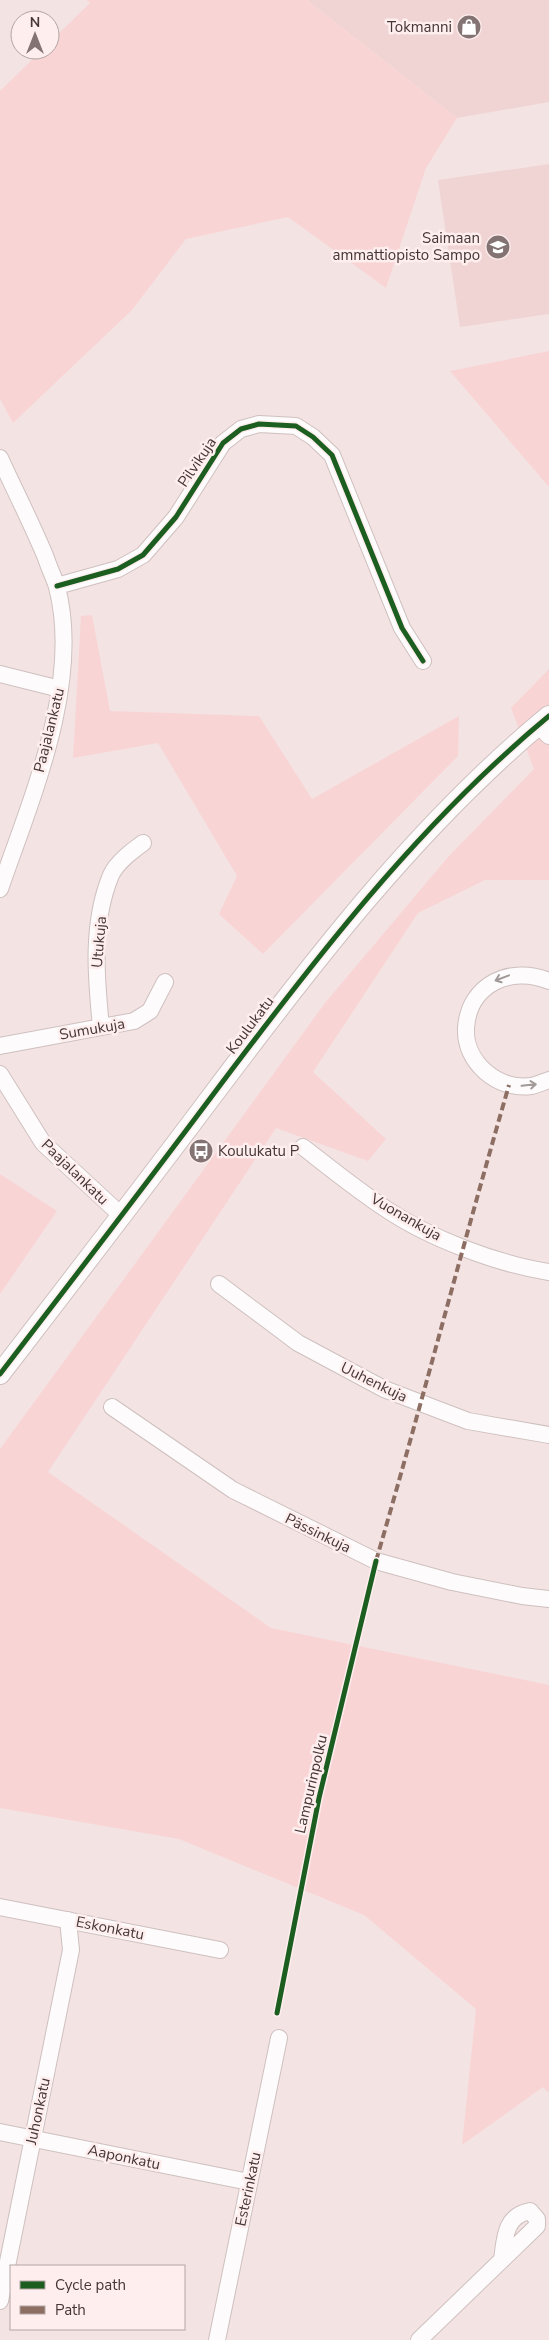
<svg xmlns="http://www.w3.org/2000/svg" width="549" height="2340" viewBox="0 0 549 2340" font-family="'Nunito Sans',sans-serif">
<style>
.built{fill:#f0d4d4}
.green{fill:#f9d4d5}
.lines{fill:none;stroke-linecap:round;stroke-linejoin:round}
.minor-casing{stroke:#cfc0c0;stroke-width:18}
.tertiary-casing{stroke:#cfc0c0;stroke-width:22}
.minor{stroke:#fdfbfb;stroke-width:16}
.tertiary{stroke:#fdfbfb;stroke-width:20}
.quiet{stroke:#8d6e63;stroke-width:4;stroke-dasharray:8 4;stroke-linecap:butt}
.cycleway-casing{stroke:#feeeee;stroke-width:8}
.cycleway{stroke:#1b5e20;stroke-width:5}
.oneway{stroke:#a29999}
.labels{text-anchor:middle;dominant-baseline:central;stroke-width:5;stroke-linejoin:round;paint-order:stroke}
.poi-label{font-size:15px;fill:#463737;stroke:#feeeee;text-anchor:end}
.street-label{font-size:15px;fill:#463737;stroke:#feeeee}
</style>
<rect width="100%" height="100%" fill="#f4e3e3"/>
<path class="built" d="M307,0h242v102l-92,16z
M549,164v150l-89,13 -22,-147z"/>
<path class="green" d="M87,0h220l150,118 -31,50 -40,120 -98,-71 -102,22 -54,71 -119,113 -13,-24v-308l42,-41h8v-8l40,-39z
M549,351v136l-99,-116z
M92,615l18,96 149,5 53,83 147,-83 -1,40 -195,198 -44,-40 18,-38 -79,-133 -85,15 8,-142z
M549,669v211h-64l-67,33 -105,159 73,67 -18,22 -92,-33 -228,344 223,156 278,57v408l-6,-6 -81,58 14,-136 -112,-94 -185,-76 -179,-31v-359l325,-446 123,-146 86,-88 -23,-61z
M0,1174l57,37 -57,83z"/>
<g class="lines">
<defs>
<path id="minor" d="M0,458c15,33 32,66 46,100 3,10 8,19 11,29 25,96 -26,212 -57,302
M57,586l61,-17 25,-14 33,-38 47,-74 18,-14 18,-5 37,2 17,11 19,18 70,173 21,33
M0,674l60,15
M538,725l11,11
M549,981c-38,-16 -80,3 -83,47 -2,34 32,63 65,58 6,-1 12,-4 18,-6
M101,1027c-5,-50 -10,-104 10,-152 6,-13 21,-24 32,-32
M0,1046l134,-25 16,-10 15,-29
M0,1074l43,69 79,73
M303,1147c27,21 54,43 83,62 43,29 111,55 163,63
M219,1284l79,59 86,46 84,32 81,14
M112,1407l121,83 143,71 76,21 70,14 27,3
M0,1907l220,43
M0,2132l249,50
M0,2301l71,-351 -3,-30
M217,2340l62,-302
M419,2340l118,-114v-7l-7,-8c-26,5 -25,28 -28,49"/>
<path id="tertiary" d="M0,1374c70,-91 140,-182 209,-274 102,-136 208,-275 340,-384"/>
</defs>
<use href="#minor" class="minor-casing"/>
<use href="#tertiary" class="tertiary-casing"/>
<use href="#minor" class="minor"/>
<use href="#tertiary" class="tertiary"/>
<path class="quiet" d="M376,1561c46,-158 87,-317 133,-476"/>
<defs>
<path id="cycleway" d="M57,586l61,-17 25,-14 33,-38 47,-74 18,-14 18,-5 37,2 17,11 19,18 70,173 21,33
M0,1374c70,-91 140,-182 209,-274 102,-136 208,-275 340,-384
M277,2013l42,-215 57,-237"/>
</defs>
<use href="#cycleway" class="cycleway-casing"/>
<use href="#cycleway" class="cycleway"/>
</g>
<defs><path id="oneway-shaft" d="M-6 0H5M1.5-3L5.5 0L1.5 3" fill="none" stroke-width="1.6" stroke-linecap="round" stroke-linejoin="round" transform="scale(1.25)"/></defs>
<g class="oneway">
<use href="#oneway-shaft" transform="translate(502 978) rotate(159)"/>
<use href="#oneway-shaft" transform="translate(529 1085) rotate(-6)"/>
</g>
<defs>
<symbol id="shop-disc" viewBox="-11 -11 22 22"><circle r="9.5" fill="#837373" stroke="#feeeee"/><path d="M-5-2.5h2.3a2.7 3.5 0 0 1 5.4 0H5L5.5 6h-11ZM-1.5-2.5h3a1.5 2.3 0 0 0-3 0Z" fill="#fff"/></symbol>
<symbol id="school-disc" viewBox="-11 -11 22 22"><circle r="9.5" fill="#837373" stroke="#feeeee"/><path d="M0-5L7-2L0 1L-7-2ZM-4 1L0 2.5L4 1V4Q0 6-4 4Z" fill="#fff"/></symbol>
<symbol id="bus-disc" viewBox="-11 -11 22 22"><circle r="9.5" fill="#837373" stroke="#feeeee"/><path d="M-5-6H5V4H4V6H2V4H-2V6H-4V4H-5ZM-3.5-4V0h7V-4ZM-3.5 1.2v1.5H-2V1.2ZM2 1.2v1.5H3.5V1.2Z" fill="#fff"/></symbol>
</defs>
<g fill-rule="evenodd">
<use href="#shop-disc" x="455" y="13" width="28" height="28"/>
<use href="#school-disc" x="484" y="233" width="28" height="28"/>
<use href="#bus-disc" x="187" y="1137" width="28" height="28"/>
</g>
<g class="labels">
<g class="poi-label">
<text x="452" y="27">Tokmanni</text>
<text x="480" y="238">Saimaan<tspan x="480" dy="17">ammattiopisto Sampo</tspan></text>
<text x="218" y="1151" text-anchor="start">Koulukatu P</text>
</g>
<g class="street-label">
<text transform="translate(197 462) rotate(-56)">Pilvikuja</text>
<text transform="translate(49 730) rotate(-76)">Paajalankatu</text>
<text transform="translate(99 942) rotate(-85)">Utukuja</text>
<text transform="translate(250 1025) rotate(-53)">Koulukatu</text>
<text transform="translate(92 1029) rotate(-10)">Sumukuja</text>
<text transform="translate(75 1172) rotate(44)">Paajalankatu</text>
<text transform="translate(406 1217) rotate(30)">Vuonankuja</text>
<text transform="translate(374 1382) rotate(26)">Uuhenkuja</text>
<text transform="translate(318 1533) rotate(26)">Pässinkuja</text>
<text transform="translate(311 1784) rotate(-77)">Lampurinpolku</text>
<text transform="translate(110 1928) rotate(11)">Eskonkatu</text>
<text transform="translate(38 2111) rotate(-78)">Juhonkatu</text>
<text transform="translate(124 2157) rotate(12)">Aaponkatu</text>
<text transform="translate(248 2189) rotate(-78)">Esterinkatu</text>
</g>
</g>
<rect x="10" y="2265" width="175" height="65" fill="#feeeee" stroke="#b4a5a5"/>
<rect x="20" y="2281" width="25" height="8" fill="#1b5e20" stroke="#b4a5a5"/>
<text x="55" y="2290" font-size="15" fill="#463737">Cycle path</text>
<rect x="20" y="2306" width="25" height="8" fill="#8d6e63" stroke="#b4a5a5"/>
<text x="55" y="2315" font-size="15" fill="#463737">Path</text>
<g transform="translate(35 35)"><circle r="24" fill="#feeeee" stroke="#b4a5a5"/>
<path d="M0-4L9 19L0 12L-9 19Z" fill="#837373"/>
<text y="-8" font-size="14" font-weight="bold" text-anchor="middle" fill="#463737">N</text>
</g>
</svg>
